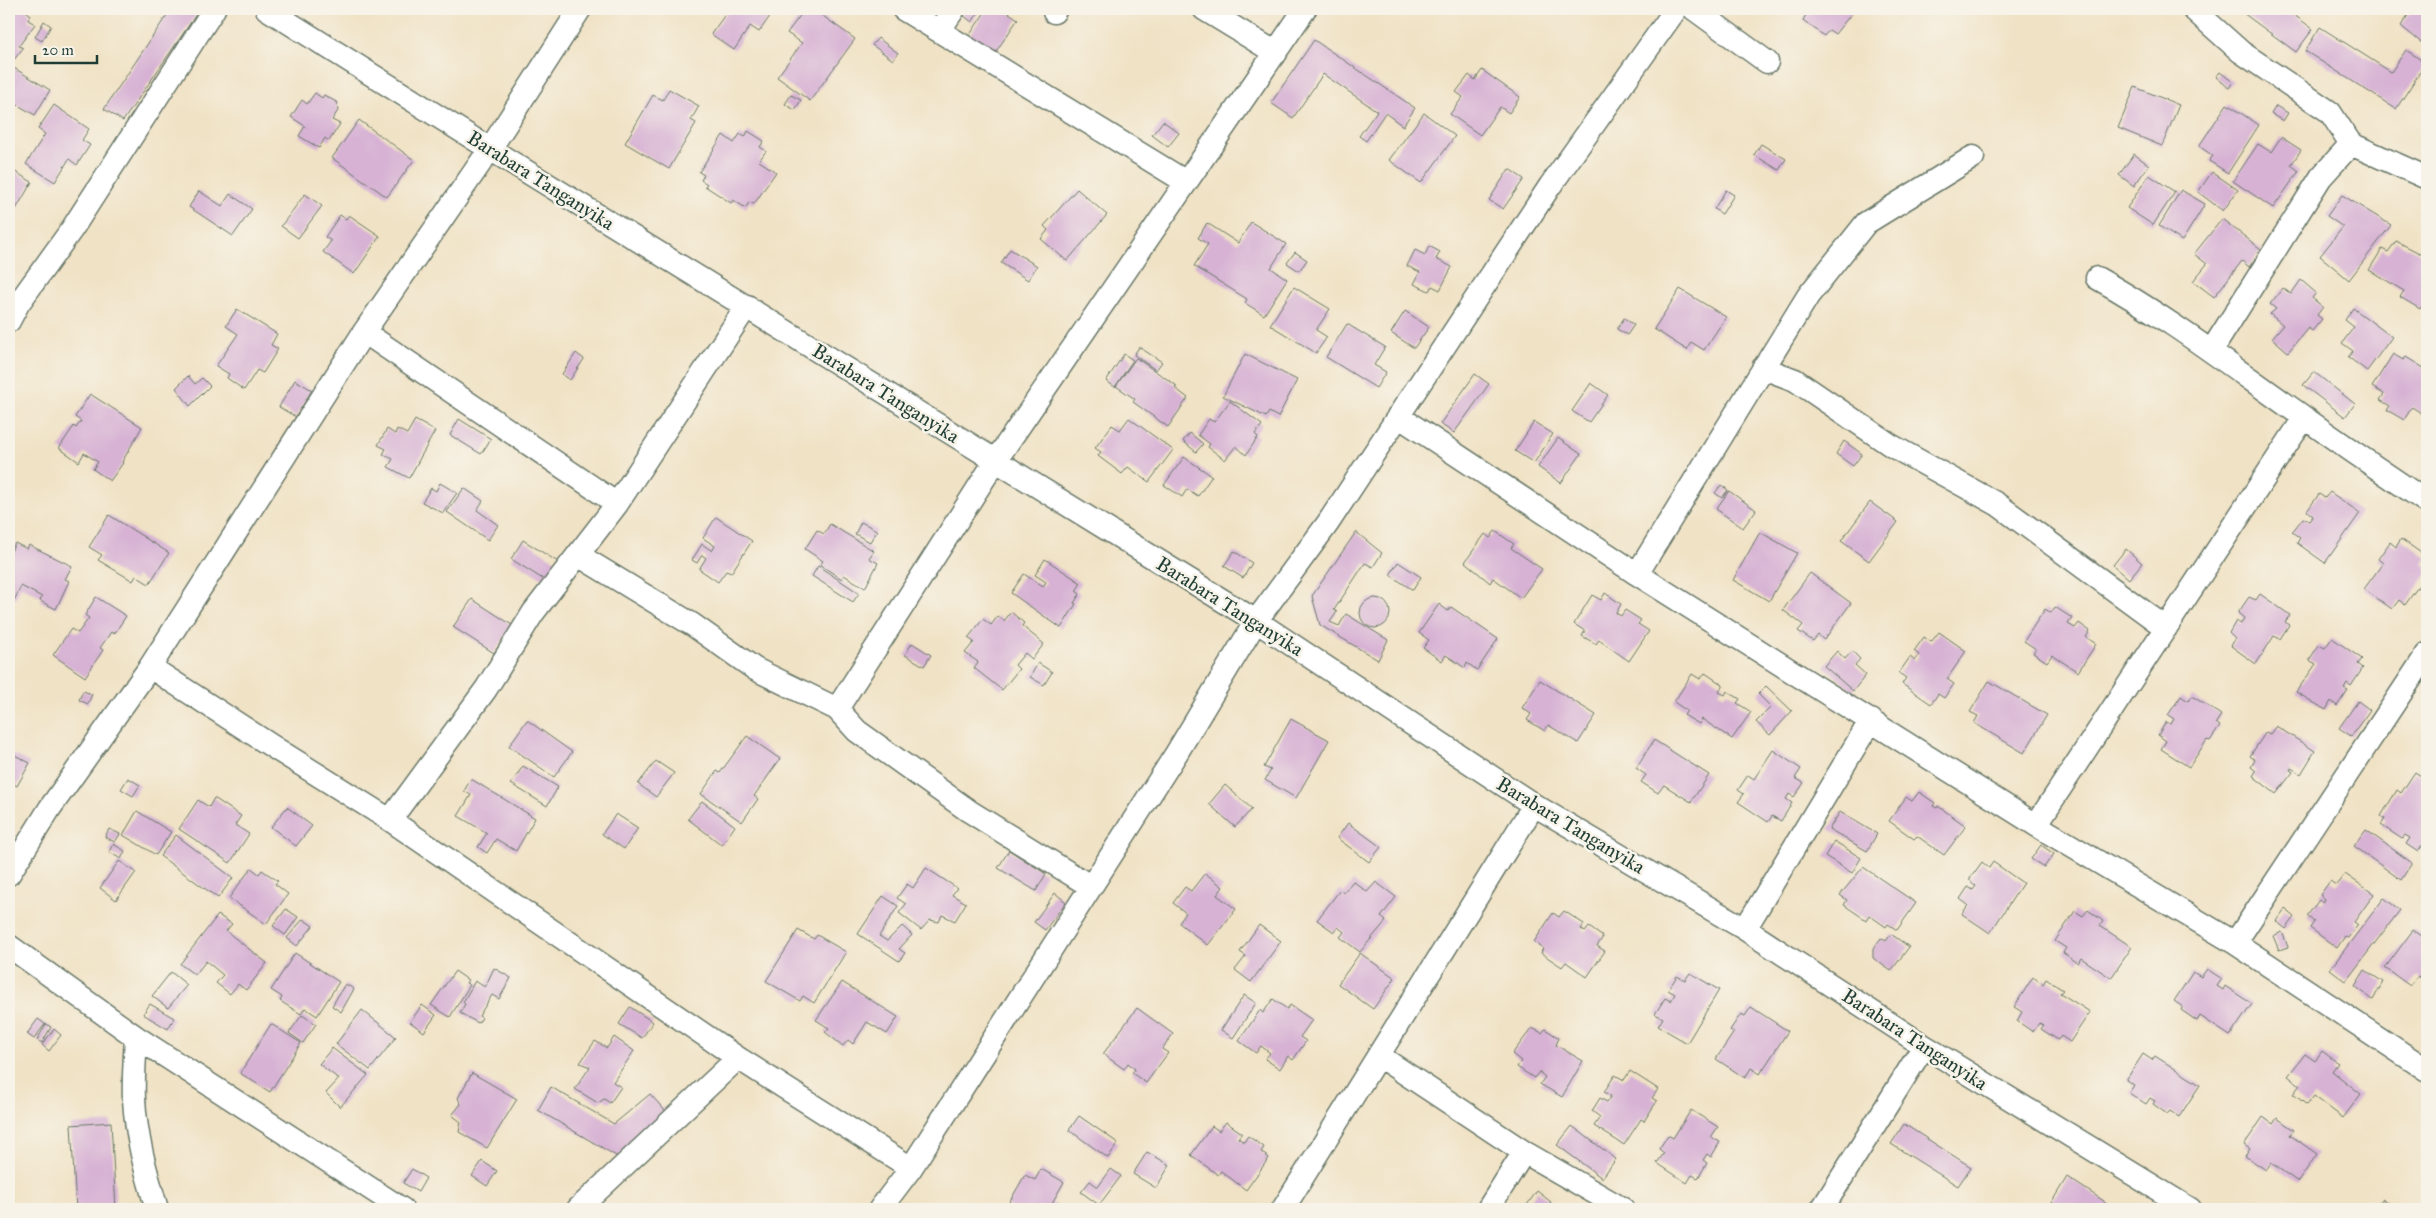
<svg xmlns="http://www.w3.org/2000/svg" width="2436" height="1218" viewBox="0 0 2436 1218" font-family="'IM FELL Great Primer',serif">
<style>
.building{fill:#d7b2d4}
.lines{fill:none;stroke-linecap:round;stroke-linejoin:round}
.street-casing{stroke:#687767;stroke-width:25}
.street{stroke:#fff;stroke-width:22}
.labels{text-anchor:middle;dominant-baseline:central;stroke-width:5;stroke-linejoin:round;paint-order:stroke}
.street-label{font-size:20px;fill:#1f3d34;stroke:#f7f3e8}
</style>
<rect width="100%" height="100%" fill="#f7f3e8"/>
<filter id="ink" filterUnits="userSpaceOnUse"><feTurbulence type="fractalNoise" baseFrequency=".02" numOctaves="2"/><feDisplacementMap in="SourceGraphic" scale="10" xChannelSelector="R" yChannelSelector="G"/><feConvolveMatrix kernelMatrix="1 2 1 2 8 2 1 2 1" color-interpolation-filters="sRGB"/></filter>
<filter id="wash" filterUnits="userSpaceOnUse"><feTurbulence type="fractalNoise" baseFrequency=".0096" numOctaves="4" result="noise"/><feDisplacementMap in="SourceGraphic" scale="20" xChannelSelector="R" yChannelSelector="G"/><feGaussianBlur stdDeviation="1.12" result="paint"/><feColorMatrix in="noise" values="0 0 0 0 0 0 0 0 0 0 0 0 0 0 0 0 0 1.4 0 .05"/><feComposite in="paint" operator="in"/></filter>
<g filter="url(#wash)">
<rect width="100%" height="100%" fill="#f0e2c5"/>
<g id="blocks">
<path class="building" d="M9,9h14l8,6 -3,5 7,4 -16,22 4,2 -10,13 -4,-4z
M171,9h29l-77,112 -19,-12z
M723,9h52l-16,23 -9,-6 -16,24 -23,-16 16,-22z
M805,9h8l42,30 -45,62 -33,-24 25,-34 -15,-10z
M962,9h19l-9,13 -12,-9z
M987,9h16l15,10 -23,34 -26,-17z
M1798,9h48l6,4 -17,21 -6,-4 -5,6 -21,-16 3,-5z
M2246,9h40l27,20 -17,23 -53,-39z
M2412,9h15v29l-4,6 -22,-18z
M44,21l7,5 -9,15 -7,-4z
M2320,27l71,45 15,-22 20,13 -30,46 -91,-58z
M878,38l20,15 -5,7 -21,-15z
M1314,40l101,68 -12,18 -18,-13 -19,28 -7,-5 18,-25 -54,-37 -30,44 -22,-15z
M9,65l41,25 -15,25 -26,-15z
M1482,70l38,27 -11,16 -9,-6 -20,28 -30,-21 13,-17 -7,-5 13,-17 6,5z
M2220,72l13,10 -4,6 -13,-11z
M2135,87l44,18 -17,41 -44,-18z
M669,89l30,17 -8,14 5,3 -27,46 -44,-26 28,-48 10,5z
M315,93l7,5 2,-3 14,8 -2,4 3,2 -7,11 8,4 -11,17 -4,-3 -6,10 -20,-12 6,-10 -14,-9 11,-17 5,4z
M791,95l10,5 -6,10 -10,-6z
M2227,104l32,21 -31,48 -19,-12 4,-5 -14,-10z
M54,105l35,24 -7,11 8,5 -13,20 -8,-6 -14,23 -29,-18 19,-30 -7,-5z
M2276,106l12,7 -5,8 -12,-7z
M1424,113l31,23 -34,47 -32,-23z
M359,120l55,40 -27,37 -55,-39z
M1163,121l16,12 -11,14 -16,-12z
M748,131l16,10 -4,6 6,4 -7,10 17,11 -22,32 -5,-2 -3,6 -13,-8 -2,3 -26,-17 2,-2 -6,-4 3,-5 -5,-3 24,-37 11,8 6,-9 5,3z
M2281,137l20,13 -10,15 8,6 -26,37 -40,-27 25,-37 13,8z
M1761,144l25,15 -7,11 -25,-15z
M2134,154l15,11 -15,21 -15,-11z
M9,168l23,14 -23,39z
M1509,169l15,10 -21,30 -14,-9z
M2212,172l26,18 -15,21 -25,-19z
M2149,175l26,17 -22,33 -26,-17z
M1077,189l30,26 -40,46 -26,-22 7,-9 -4,-4z
M1726,190l8,5 -12,19 -8,-5z
M2181,190l24,14 -23,37 -23,-15z
M199,191l23,15 8,-12 22,15 -19,27 -44,-29z
M305,194l17,12 -24,32 -17,-12z
M2342,195l49,30 -42,55 -29,-24 23,-29 -16,-11z
M340,215l6,4 3,-4 31,21 -26,38 -31,-22 8,-11 -6,-4z
M2222,219l40,31 -13,17 -7,-6 -28,36 -21,-16 14,-17 -13,-10z
M1251,222l35,22 -15,24 16,11 -23,36 -19,-12 2,-4 -53,-33 14,-22 -10,-6 9,-15 31,20z
M2396,241l31,16v41l-7,11 -20,-12 4,-6 -35,-21 13,-21 6,3z
M1429,246l11,6 -4,7 16,8 -12,23 -8,-4 -3,5 -15,-7 6,-12 -13,-6 8,-16 10,5z
M1010,249l27,17 -9,14 -27,-17z
M1295,252l12,8 -8,11 -12,-8z
M2301,280l15,13 -4,5 11,9 -6,8 5,4 -10,12 -4,-3 -20,24 -16,-14 11,-13 -13,-11 6,-5 -6,-5 13,-16 8,6z
M1294,287l36,22 -14,21 11,7 -11,16 -46,-28z
M1680,289l46,28 -22,33 -13,-8 -4,8 -33,-21z
M2353,308l39,29 -25,34 -19,-14 5,-6 -11,-8 12,-16 -9,-7z
M237,309l40,25 -6,11 7,4 -15,24 -6,-3 -13,20 -17,-12 2,-4 -13,-8 22,-32 -12,-8z
M1405,311l24,16 -15,21 -23,-15z
M1624,318l10,7 -7,10 -10,-6z
M1347,324l38,23 -11,18 12,7 -10,16 -50,-31z
M1139,347l23,15 -6,8 -22,-15z
M576,353l8,6 -14,21 -8,-6z
M1124,354l9,6 -18,27 -9,-6z
M1245,354l52,26 -19,37 -9,-5 -3,5 -43,-21z
M2393,354l10,6 3,-3 21,13v40l-3,5 -12,-8 -8,13 -17,-10 3,-4 -10,-6 4,-6 -12,-7z
M1136,358l41,28 -2,2 13,10 -20,29 -35,-25 2,-3 -19,-13z
M2314,372l41,32 -10,13 -42,-32z
M1475,374l14,10 -35,49 -14,-9z
M188,376l7,8 7,-6 8,8 -20,20 -14,-18z
M295,380l17,10 -16,27 -17,-10z
M1591,383l17,12 -19,27 -17,-11z
M90,394l52,33 -20,35 1,1 -13,18 -17,-12 5,-7 -14,-9 -5,9 -20,-14 15,-22 2,2 5,-7 -6,-4z
M1230,401l32,24 -7,9 3,3 -12,18 -10,-9 -11,14 -17,-13 2,-3 -12,-9 11,-16 5,3z
M1129,418l44,32 -24,32 -21,-15 -6,7 -24,-18 3,-4 -6,-4 17,-23 8,5z
M459,419l32,20 -10,15 -31,-19z
M415,420l20,11 -26,47 -21,-11 5,-8 -10,-5 3,-5 -8,-4 9,-16 8,5 2,-5 10,5z
M1534,422l19,12 -19,29 -19,-12z
M1190,433l13,11 -7,8 -13,-11z
M1558,438l23,16 -20,29 -23,-16z
M1844,441l18,13 -9,12 -17,-12z
M1184,457l28,19 -14,20 -11,-7 -5,8 -18,-12z
M440,483l17,10 -14,20 -21,-11 9,-14 5,3z
M1721,485l7,5 -6,8 -7,-5z
M464,488l19,13 -6,9 21,15 -10,15 -41,-28z
M1729,491l27,19 -13,18 -27,-19z
M2330,492l30,21 -35,50 -28,-20 3,-5 -8,-6 11,-14 6,3 4,-5 -6,-5 12,-17 6,4z
M1870,502l28,20 -29,39 -28,-20z
M109,515l60,38 -20,31 -13,-8 -3,5 -35,-21 4,-5 -13,-8z
M716,517l36,24 -21,32 -5,-2 -8,11 -19,-13 7,-11 -4,-3 -5,8 -5,-3 10,-16 10,7 3,-5 -12,-8z
M861,522l16,8 -7,12 -15,-8z
M830,524l44,27 -5,7 9,5 -13,25 -21,-13 -2,4 -22,-14 3,-4 -18,-12 12,-19 7,4z
M1495,531l19,13 -3,4 31,21 -21,29 -28,-20 -3,5 -25,-21 20,-28 5,4z
M1356,532l26,21 -9,14 -8,-4 -31,47 3,2 -7,10 9,4 7,-12 42,26 -10,20 -58,-35 -8,-29z
M1760,532l37,21 -28,48 -36,-21z
M2401,539l26,18 -3,7 3,2v8l-22,31 -6,-5 -7,9 -28,-20 19,-26 -5,-4 12,-17 6,5z
M523,540l35,22 -12,19 -35,-22z
M15,543l12,6 2,-4 43,21 -7,13 4,2 -13,28 -16,-8 2,-4 -21,-11 -6,13 -4,-2 -2,5v-47z
M2126,549l16,14 -13,16 -16,-14z
M1234,551l18,12 -9,15 -19,-12z
M1045,559l36,24 -5,8 4,3 -6,9 2,1 -15,24 -50,-35 13,-19 19,13 3,-5 -11,-7z
M1398,562l23,15 -8,13 -23,-15z
M818,566l41,27 -6,9 -41,-26z
M1810,573l41,30 -27,37 -6,-5 -5,6 -15,-10 5,-6 -20,-15z
M1605,593l16,11 -5,9 5,3 4,-6 16,10 -3,4 11,7 -20,30 -30,-21 -3,4 -14,-8 3,-5 -11,-7 18,-29 9,5z
M2260,594l30,21 -5,7 4,3 -9,14 -6,-3 -18,28 -25,-18 4,-7 -6,-6 7,-12 5,3 3,-6 -6,-5 11,-16 7,3z
M96,597l30,19 -12,18 -3,-2 -11,16 3,2 -18,27 -32,-22 18,-26 7,4 11,-15 -4,-3z
M1360 613a15 15 0 1 1 30 0a15 15 0 1 1-30 0Z
M472,599l40,26 -18,28 -41,-26z
M1439,604l9,7 3,-4 47,32 -21,31 -10,-7 -2,5 -19,-13 -4,6 -19,-13 6,-8 -10,-7z
M2055,607l17,11 -4,6 7,4 4,-5 11,8 -4,6 10,7 -18,28 -26,-17 -5,7 -14,-9 3,-4 -12,-8 21,-32 6,4z
M1011,612l13,11 -2,3 22,18 -12,15 -7,-6 -10,12 4,4 -17,21 -28,-22 4,-6 -13,-9 9,-11 -6,-4 15,-19 8,6 7,-9 6,5z
M1939,632l27,19 -19,28 7,5 -10,14 -6,-4 -7,10 -29,-20 4,-6 -7,-5 11,-16 5,4 4,-6 -5,-4 10,-14 7,5z
M2332,638l30,21 -4,5 5,4 -12,18 -4,-3 -3,5 4,2 -11,16 -6,-5 -5,9 -30,-18 20,-28 -7,-4 10,-15 6,3z
M912,643l19,12 -7,11 -19,-11z
M1837,651l8,8 7,-8 8,8 -5,6 11,10 -13,16 -29,-25z
M1038,663l14,9 -8,13 -14,-8z
M1705,673l18,12 -4,7 6,3 2,-4 13,8 -3,4 14,9 -19,27 -30,-20 -3,5 -15,-9 3,-4 -13,-9 18,-28 8,5z
M1540,680l56,35 -18,28 -30,-18 -3,6 -18,-11 4,-6 -9,-6z
M1989,681l58,34 -23,38 -50,-30 4,-7 -8,-4z
M1766,686l26,25 -22,24 -14,-13 15,-15 -13,-13z
M83,691l9,3 -4,10 -9,-4z
M2181,696l7,5 4,-5 29,19 -5,8 4,3 -10,15 -3,-1 -18,27 -28,-18 5,-8 -8,-6 8,-13 5,2 3,-5 -6,-4z
M2358,701l12,9 -19,26 -12,-8z
M1291,719l38,21 -33,58 -31,-18 6,-10 -7,-3z
M527,720l45,32 -18,25 -45,-31z
M2276,726l39,25 -14,23 -10,-6 -1,2 3,2 -17,22 -23,-18 3,-5 -5,-4 4,-7 -5,-4 16,-24 4,2z
M747,736l33,23 -26,37 4,3 -16,23 -41,-28 16,-23 3,2z
M1654,740l55,35 -18,27 -27,-17 -6,8 -17,-11 5,-7 -10,-7z
M1773,750l28,19 -6,9 9,5 -10,14 -5,-3 -3,5 6,4 -11,18 -9,-5 -4,6 -30,-20 6,-8 -6,-4 10,-15 6,4z
M9,752l21,11 -13,23 -8,-5z
M656,761l18,12 -18,24 -18,-13z
M523,766l35,21 -11,19 -36,-22z
M2415,772l12,8v58l-9,14 -12,-8 4,-6 -5,-3 -3,4 -21,-14 4,-6 -4,-3 16,-26 4,3z
M128,778l12,7 -7,11 -12,-7z
M471,779l64,39 -19,33 -20,-12 -9,14 -9,-6 9,-14 -29,-17 13,-21 -7,-4z
M1225,785l27,24 -17,18 -26,-23z
M1919,792l16,11 -2,3 4,2 1,-2 28,20 -22,29 -27,-19 -3,3 -25,-18 17,-24 6,4z
M214,798l27,18 -6,9 14,9 -19,29 -51,-34 19,-29 11,7z
M702,801l33,25 -13,19 -34,-26z
M287,807l25,19 -16,20 -25,-19z
M137,811l34,21 -15,23 -33,-20z
M1840,812l37,22 -10,17 -38,-22z
M616,814l22,14 -14,21 -22,-15z
M1348,823l33,24 -12,15 -32,-24z
M109,829l11,5 -5,8 -10,-5z
M2366,830l46,33 -11,17 -47,-34z
M176,835l57,43 -15,20 -58,-42z
M1834,841l27,17 -9,15 -27,-17z
M113,844l12,7 -4,8 -12,-7z
M2041,845l13,9 -10,13 -13,-8z
M1009,850l37,24 -10,17 -38,-23z
M119,861l17,11 -20,28 -16,-12z
M1982,862l7,6 4,-6 30,21 -33,50 -28,-19 6,-9 -8,-6 8,-12 5,3 3,-4 -7,-6z
M1863,867l53,36 -19,27 -9,-6 -2,3 -17,-12 -3,5 -22,-15 3,-5 -7,-5z
M251,868l8,6 3,-4 16,11 -3,3 13,10 -22,30 -37,-26z
M926,868l31,20 -5,7 14,8 -11,18 -13,-6 -3,7 -9,-2 -9,10 -22,-17 7,-9 -9,-6 10,-14 6,4z
M1205,873l18,14 -6,8 19,14 -28,36 -29,-22 7,-10 -13,-10 12,-16 6,4z
M2345,874l29,20 -20,28 4,3 -10,13 -3,-2 -8,12 -27,-20 4,-6 -7,-6 12,-16 4,3 2,-4 -5,-4 10,-14 6,4z
M1353,881l14,11 9,-10 20,15 -15,20 5,4 -26,31 -20,-15 4,-5 -6,-5 -4,5 -17,-12 23,-30 4,3z
M1055,893l11,9 -21,28 -11,-8z
M883,896l15,10 -19,30 8,5 15,-15 10,9 -13,14 6,4 -6,8 -41,-27z
M2384,898l16,12 -54,71 -16,-12z
M286,909l12,8 -13,18 -12,-9z
M2285,909l10,8 -9,12 -10,-8z
M2088,910l15,11 -3,5 32,21 -21,31 -30,-20 -3,5 -15,-10 3,-5 -11,-7 20,-30 8,5z
M1564,911l20,13 -3,5 4,3 4,-5 14,10 -6,9 8,5 -18,26 -21,-15 -4,5 -21,-14 2,-5 -9,-6 19,-29 6,4z
M218,915l14,9 -6,7 41,32 -21,27 -8,-6 -8,10 -14,-11 7,-8 -17,-14 -11,14 -15,-11z
M303,919l10,7 -16,20 -10,-8z
M1259,925l22,16 -30,41 -16,-12 11,-14 -6,-4z
M798,930l16,9 3,-4 29,17 -32,51 -11,-7 -3,5 -34,-20z
M2413,930l12,8 2,-3v47l-9,-6 -8,10 -25,-18z
M2282,932l6,15 -9,3 -6,-14z
M1891,934l18,13 -18,24 -18,-13v-9l8,-11 5,3z
M295,953l44,29 -22,34 -12,-8 -4,6 -21,-13 2,-4 -11,-7z
M1360,953l35,25 -22,31 -35,-25z
M494,968l17,10 -12,21 -7,-4 -13,21 3,2 -4,5 -18,-10 5,-9 -2,-2 12,-21 10,6z
M2207,969l15,10 -5,7 6,4 2,-4 27,18 -22,32 -30,-20 -3,5 -16,-11 2,-3 -9,-6 19,-29 8,5z
M2365,970l18,12 -10,18 -18,-14z
M455,971l13,9 -2,3 4,2 -20,32 -19,-12z
M171,972l16,13 -19,23 -16,-12z
M1690,973l29,17 -32,53 -29,-17 5,-8 -8,-4 10,-16 6,3 4,-7 -7,-4 9,-14 8,4z
M2033,977l10,7 3,-5 17,11 -3,3 30,19 -20,30 -9,-6 -3,4 -17,-11 3,-4 -5,-2 -6,9 -16,-11 5,-9 -8,-5z
M842,982l56,35 -11,17 -20,-12 -14,22 -5,-4 -5,6 -18,-14 4,-4 -13,-8z
M345,984l9,5 -13,23 -9,-6z
M1244,995l12,8 -23,35 -12,-8z
M1273,999l14,10 3,-4 22,15 -12,17 6,4 -13,19 -5,-4 -8,13 -15,-10 5,-6 -9,-7 -5,7 -17,-12 21,-31 3,3z
M150,1004l24,14 -6,11 -25,-15z
M422,1005l14,10 -12,17 -14,-10z
M630,1007l23,15 -11,16 -23,-14z
M1751,1007l37,24 -28,43 -9,-6 -6,10 -29,-19 18,-27 -4,-2 11,-16 4,2z
M1137,1008l36,26 -11,15 6,4 -22,30 -14,-10 3,-4 -7,-6 -4,6 -21,-15z
M362,1010l34,27 -26,33 -34,-26z
M302,1015l14,9 -13,19 -14,-10z
M38,1019l7,5 -11,15 -7,-5z
M46,1024l5,3 -9,16 -5,-3z
M271,1024l30,19 -31,49 -30,-19z
M1532,1028l10,5 3,-4 14,9 -3,7 27,16 -21,36 -22,-13 5,-7 -6,-5 -5,6 -17,-11 4,-6 -9,-7z
M54,1029l7,6 -12,16 -7,-6z
M614,1037l20,14 -21,31 8,5 -11,16 -6,-4 -6,4 -23,-14 15,-22 -10,-4 15,-22 12,7z
M332,1048l36,27 -28,32 -14,-14 13,-14 -20,-15z
M2322,1051l16,12 -6,8 29,23 -18,24 -29,-22 -7,9 -14,-11 7,-9 -12,-9 17,-22 10,7z
M2143,1054l9,6 3,-4 45,29 -21,32 -9,-6 -3,3 -14,-10 2,-3 -5,-3 -4,6 -17,-11 5,-8 -8,-5z
M1630,1071l28,18 -6,9 5,3 -13,20 -3,-2 -17,26 -30,-19 6,-9 -8,-6 8,-13 7,4 4,-6 -7,-4 11,-17 9,5z
M472,1073l45,26 -30,49 -28,-16 2,-10 -9,-7 9,-11 -3,-6z
M551,1087l63,37 36,-30 19,21 -51,42 -80,-47z
M1691,1110l27,17 -7,10 9,5 -9,15 -4,-3 -4,6 4,3 -9,15 -6,-3 -5,8 -30,-20 7,-10 -5,-4 9,-14 5,3z
M1079,1116l39,27 -10,15 -39,-28z
M2263,1117l10,7 4,-6 17,12 -4,5 27,19 -19,28 -27,-19 -5,7 -21,-14 5,-7 -6,-4z
M111,1122l5,87h-40l-5,-84z
M1226,1122l16,11 -4,5 6,4 4,-6 16,11 -3,5 8,6 -23,32 -25,-19 -3,4 -27,-20 21,-29 7,5z
M1904,1124l67,43 -13,19 -67,-42z
M1572,1126l44,33 -14,19 -45,-33z
M1147,1152l23,13 -14,23 -23,-14z
M482,1161l15,10 -10,15 -15,-10z
M412,1169l14,9 -8,14 -15,-9z
M1041,1169l23,13 -12,21 11,6h-49l-7,-3 18,-31 10,5z
M1111,1169l10,7 -22,29 -18,-13 9,-11 8,6z
M2067,1177l43,28 -2,4h-47l-10,-6z
M1537,1191l14,11 -5,7h-22z
M2382,1199l14,10h-21z"/>
</g>
</g>
<g filter="url(#ink)">
<use href="#blocks" fill-opacity="0" stroke="#687767" stroke-width="1"/>
<g class="lines">
<defs>
<path id="street" d="M267,9l223,140 766,472 278,184 211,124 179,117 266,163
M903,9l283,173
M1204,9l72,44
M1694,9l73,53
M2193,9l48,43 89,60 21,32 76,34
M1054,12l2,-3
M939,31l15,-22
M2097,278c74,41 139,92 208,140 40,29 81,56 122,84
M9,321l9,-17 54,-75 142,-220
M364,332l253,172
M2212,350l109,-173 30,-33
M1763,368l32,12 97,66 105,58 169,124
M1398,416l239,158 399,251 199,118 192,127
M578,555l115,70 62,44 82,40 20,22 112,80 121,75
M1637,574l171,-278 58,-73 107,-66
M150,667l128,83 112,70 348,238 173,110
M837,709l159,-249 309,-451
M390,820l96,-131 47,-76 84,-109 130,-198
M2036,825l268,-407
M9,874l41,-66 100,-141 214,-335 126,-183 90,-140
M1745,929l126,-209
M2235,943l192,-289
M9,946l127,91 266,172
M136,1037c-1,21 -3,42 -2,62 2,38 12,74 23,110
M1379,1056l145,96 99,57
M578,1209l160,-151
M880,1209l31,-41 265,-414 80,-133 72,-98 222,-337 126,-177
M1283,1209l251,-404
M1488,1209l36,-57
M1822,1209l102,-163"/>
</defs>
<use href="#street" class="street-casing"/>
<use href="#street" class="street"/>
</g>
</g>
<g class="labels">
<g class="street-label">
<text transform="translate(541 180) rotate(32)">Barabara Tanganyika</text>
<text transform="translate(886 393) rotate(32)">Barabara Tanganyika</text>
<text transform="translate(1230 606) rotate(32)">Barabara Tanganyika</text>
<text transform="translate(1571 825) rotate(31)">Barabara Tanganyika</text>
<text transform="translate(1915 1039) rotate(33)">Barabara Tanganyika</text>
</g>
</g>
<rect width="2436" height="1218" fill="none" stroke="#f7f3e8" stroke-width="30"/>
<path d="M35 55v8h62v-8" fill="none" stroke="#1f3d34" stroke-width="2.5"/>
<text x="42" y="55" font-size="15" fill="#1f3d34" stroke="#f7f3e8" stroke-width="4" paint-order="stroke">20 m</text>
</svg>
